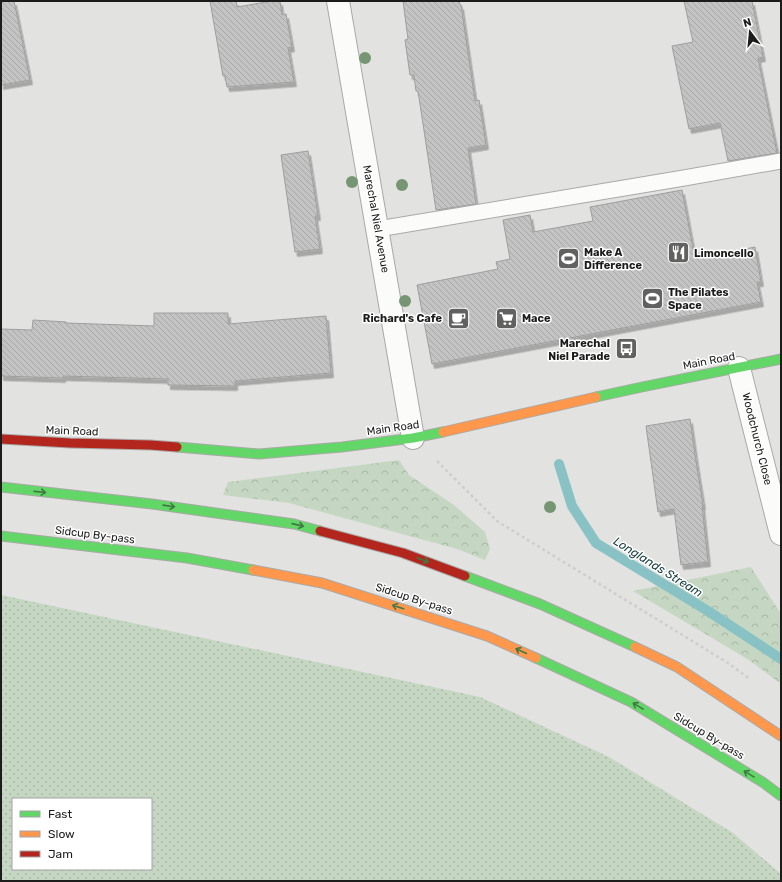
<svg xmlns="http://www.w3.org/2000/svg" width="782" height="882" viewBox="0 0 782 882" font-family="Rubik,sans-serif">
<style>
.forest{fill:url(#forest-crowns)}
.park{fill:url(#park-dots);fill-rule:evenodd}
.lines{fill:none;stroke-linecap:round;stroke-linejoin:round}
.stream{stroke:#89c2c4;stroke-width:10}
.building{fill:url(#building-back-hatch);stroke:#9f9e9e;filter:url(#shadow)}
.lane-casing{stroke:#aaa9a8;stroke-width:17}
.street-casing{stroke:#aaa9a8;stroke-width:24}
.fast-casing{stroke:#aaa9a8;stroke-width:11}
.slow-casing{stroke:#aaa9a8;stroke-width:11}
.jam-casing{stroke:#aaa9a8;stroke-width:11}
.path{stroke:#cececd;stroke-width:2.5;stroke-dasharray:3 3;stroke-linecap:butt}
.lane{stroke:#fbfbfa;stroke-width:15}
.street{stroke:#fbfbfa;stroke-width:22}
.fast{stroke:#63d668;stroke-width:9}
.slow{stroke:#ff974d;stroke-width:9}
.jam{stroke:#b3261e;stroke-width:9}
.tree{fill:#769573}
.oneway{stroke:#407942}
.labels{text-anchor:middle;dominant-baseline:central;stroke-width:3;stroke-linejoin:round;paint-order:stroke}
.street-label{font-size:11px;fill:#1c1c1b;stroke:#fff}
.poi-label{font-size:11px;font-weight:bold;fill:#1c1c1b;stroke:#fff;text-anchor:start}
.water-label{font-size:12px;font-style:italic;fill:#143c3e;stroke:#fff}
</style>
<defs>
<pattern id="forest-crowns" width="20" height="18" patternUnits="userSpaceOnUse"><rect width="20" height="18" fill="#c5d7c2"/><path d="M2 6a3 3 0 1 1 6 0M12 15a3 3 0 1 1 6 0" fill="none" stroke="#a9b8a6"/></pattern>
<pattern id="park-dots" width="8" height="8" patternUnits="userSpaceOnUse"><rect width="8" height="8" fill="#c5d7c2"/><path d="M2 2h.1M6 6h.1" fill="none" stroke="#a9b8a6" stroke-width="1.8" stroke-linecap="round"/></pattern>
<pattern id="building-back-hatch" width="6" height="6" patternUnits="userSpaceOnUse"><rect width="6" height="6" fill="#c4c3c3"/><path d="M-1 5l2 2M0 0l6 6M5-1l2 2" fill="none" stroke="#a8a7a7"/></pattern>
<filter id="shadow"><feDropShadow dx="2.5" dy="4.5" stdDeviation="0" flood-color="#0004"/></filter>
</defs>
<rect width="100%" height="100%" fill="#e2e2e0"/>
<path class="forest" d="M399,460l10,15 45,30 31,27 5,17 -5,11 -28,-11 -168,-46 -66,-8 5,-13z
M751,567l30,47v70l-32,-24 -116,-69z"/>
<path class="park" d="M1,595l479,102 129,60 124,76 48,41v7h-780zM13,799h138v70h-138z"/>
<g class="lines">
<path class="stream" d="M559,464l13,42 24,37 112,68 73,48"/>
</g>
<path class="building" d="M1,1h13l16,79 -29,5z
M210,1h26l1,6 35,-6h8l2,14 4,-1 6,33 -4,1 6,34 -67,5 -2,-11h-2z
M403,1h56l1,4h1l14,96 4,-1 7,45 -18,3 8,56 -40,6 -18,-119h-2l-2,-16h-4l-5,-35 3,-1z
M684,1h68l11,56 -5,1 19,95 -49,8 -8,-38 -31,6 -17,-83 21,-4z
M308,151l10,65h-3l5,33 -25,3 -14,-97z
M682,190l12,64 10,-2 1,5 50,-10 6,35h-4l4,20 -329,62 -15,-79 81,-16 -2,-7 14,-3 -7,-39 27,-5 3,17 60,-11 -3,-14z
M154,313h74v11l98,-8 5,57 -96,8v5l-67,-1v-6l-105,-3v2l-62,-2v-47l31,1 1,-10 33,2v1l88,3z
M690,419l5,36 8,50h-1l6,57 -27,3 -7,-56 -16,3 -12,-86z"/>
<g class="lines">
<defs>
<path id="lane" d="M378,229l306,-51 97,-17"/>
<path id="street" d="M338,1l75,437
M739,368l42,166"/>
<path id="fast" d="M596,397l46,-10 139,-28
M177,447l82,7 83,-7 71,-9 30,-6
M1,487l151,17 142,20 26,7
M1,536l186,22 66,12
M465,576l75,28 95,43
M536,658l95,44 133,81 17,13"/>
<path id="slow" d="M443,432l153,-35
M253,570l69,13 165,53 49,22
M635,647l42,20 104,69"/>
<path id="jam" d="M1,439l69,4 80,2 27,2
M320,531l83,22 62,23"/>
</defs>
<use href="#lane" class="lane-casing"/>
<use href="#street" class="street-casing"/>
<use href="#fast" class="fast-casing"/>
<use href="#slow" class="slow-casing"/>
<use href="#jam" class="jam-casing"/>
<path class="path" d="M437,461l60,60 231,142 22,16"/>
<use href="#lane" class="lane"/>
<use href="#street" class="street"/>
<use href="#fast" class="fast"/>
<use href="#slow" class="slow"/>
<use href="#jam" class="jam"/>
</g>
<g class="tree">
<circle cx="365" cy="58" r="6"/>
<circle cx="352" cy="182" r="6"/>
<circle cx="402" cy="185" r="6"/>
<circle cx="405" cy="301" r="6"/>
<circle cx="550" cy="507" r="6"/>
</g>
<defs><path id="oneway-shaft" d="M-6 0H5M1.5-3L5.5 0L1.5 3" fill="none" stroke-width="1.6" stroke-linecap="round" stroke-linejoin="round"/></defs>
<g class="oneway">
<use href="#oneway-shaft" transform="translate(40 492) rotate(6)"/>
<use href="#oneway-shaft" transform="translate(169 506) rotate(8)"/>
<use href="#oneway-shaft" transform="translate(298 525) rotate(13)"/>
<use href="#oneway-shaft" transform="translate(423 560) rotate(20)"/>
<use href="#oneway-shaft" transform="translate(398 607) rotate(-162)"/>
<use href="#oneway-shaft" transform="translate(521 651) rotate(-155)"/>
<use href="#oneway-shaft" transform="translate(638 706) rotate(-149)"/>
<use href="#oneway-shaft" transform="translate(749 774) rotate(-149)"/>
</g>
<defs>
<symbol id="restaurant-square" viewBox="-11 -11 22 22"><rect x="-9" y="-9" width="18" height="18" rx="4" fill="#616160" stroke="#fff"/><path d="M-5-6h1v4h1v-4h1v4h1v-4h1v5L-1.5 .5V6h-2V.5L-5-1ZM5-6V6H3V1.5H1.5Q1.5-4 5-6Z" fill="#fff"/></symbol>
<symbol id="stadium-square" viewBox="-11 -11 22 22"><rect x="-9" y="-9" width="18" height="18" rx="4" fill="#616160" stroke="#fff"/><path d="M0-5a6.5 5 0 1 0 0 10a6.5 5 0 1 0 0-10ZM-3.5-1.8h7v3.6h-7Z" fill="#fff"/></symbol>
<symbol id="cafe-square" viewBox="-11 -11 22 22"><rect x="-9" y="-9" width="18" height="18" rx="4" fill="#616160" stroke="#fff"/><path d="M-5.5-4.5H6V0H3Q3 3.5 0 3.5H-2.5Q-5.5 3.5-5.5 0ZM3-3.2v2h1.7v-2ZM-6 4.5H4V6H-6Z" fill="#fff"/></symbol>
<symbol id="supermarket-square" viewBox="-11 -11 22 22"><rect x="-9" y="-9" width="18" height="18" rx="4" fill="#616160" stroke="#fff"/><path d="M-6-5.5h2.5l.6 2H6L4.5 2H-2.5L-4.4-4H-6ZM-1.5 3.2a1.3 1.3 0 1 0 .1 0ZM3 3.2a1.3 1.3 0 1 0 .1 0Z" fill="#fff"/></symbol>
<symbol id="bus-square" viewBox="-11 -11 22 22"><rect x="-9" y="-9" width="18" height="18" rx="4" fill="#616160" stroke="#fff"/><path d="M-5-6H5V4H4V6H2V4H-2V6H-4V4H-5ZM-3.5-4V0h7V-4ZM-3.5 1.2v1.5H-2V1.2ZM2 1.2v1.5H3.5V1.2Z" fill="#fff"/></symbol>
</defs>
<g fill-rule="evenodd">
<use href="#restaurant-square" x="666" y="240" width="25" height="25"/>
<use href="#stadium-square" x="556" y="246" width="25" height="25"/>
<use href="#stadium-square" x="640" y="286" width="25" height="25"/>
<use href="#cafe-square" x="446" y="306" width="25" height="25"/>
<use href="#supermarket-square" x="494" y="306" width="25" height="25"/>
<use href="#bus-square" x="614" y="336" width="25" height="25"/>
</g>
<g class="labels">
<g class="street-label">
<text transform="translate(376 219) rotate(80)">Marechal Niel Avenue</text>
<text transform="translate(709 361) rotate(-11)">Main Road</text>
<text transform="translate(393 428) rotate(-8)">Main Road</text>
<text transform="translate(72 431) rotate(2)">Main Road</text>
<text transform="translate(757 439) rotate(76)">Woodchurch Close</text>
<text transform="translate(95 535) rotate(7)">Sidcup By-pass</text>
<text transform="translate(414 599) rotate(18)">Sidcup By-pass</text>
<text transform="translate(709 736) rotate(31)">Sidcup By-pass</text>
</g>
<g class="poi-label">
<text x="584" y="252">Make A<tspan x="584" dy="13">Difference</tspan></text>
<text x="694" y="253">Limoncello</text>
<text x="668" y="292">The Pilates<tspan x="668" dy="13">Space</tspan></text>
<text x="442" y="318" text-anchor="end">Richard's Cafe</text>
<text x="522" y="318">Mace</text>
<text x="610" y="343" text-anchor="end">Marechal<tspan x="610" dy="13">Niel Parade</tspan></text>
</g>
<g class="water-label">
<text transform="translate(658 567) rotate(32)">Longlands Stream</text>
</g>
</g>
<rect width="782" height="882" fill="none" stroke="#1c1c1b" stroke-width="4"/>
<rect x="12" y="798" width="140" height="72" fill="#ffffff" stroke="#a4a4a4"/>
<rect x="20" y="811" width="20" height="6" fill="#63d668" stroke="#a4a4a4"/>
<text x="48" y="818" font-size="12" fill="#1c1c1b">Fast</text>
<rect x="20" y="831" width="20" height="6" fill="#ff974d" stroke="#a4a4a4"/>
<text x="48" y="838" font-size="12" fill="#1c1c1b">Slow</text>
<rect x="20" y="851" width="20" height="6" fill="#b3261e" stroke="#a4a4a4"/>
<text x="48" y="858" font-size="12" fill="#1c1c1b">Jam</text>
<g transform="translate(750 32) rotate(344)" stroke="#ffffff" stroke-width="3" paint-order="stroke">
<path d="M0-3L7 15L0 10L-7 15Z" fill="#1c1c1b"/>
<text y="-6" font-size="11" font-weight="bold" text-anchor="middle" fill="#1c1c1b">N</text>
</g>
</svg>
